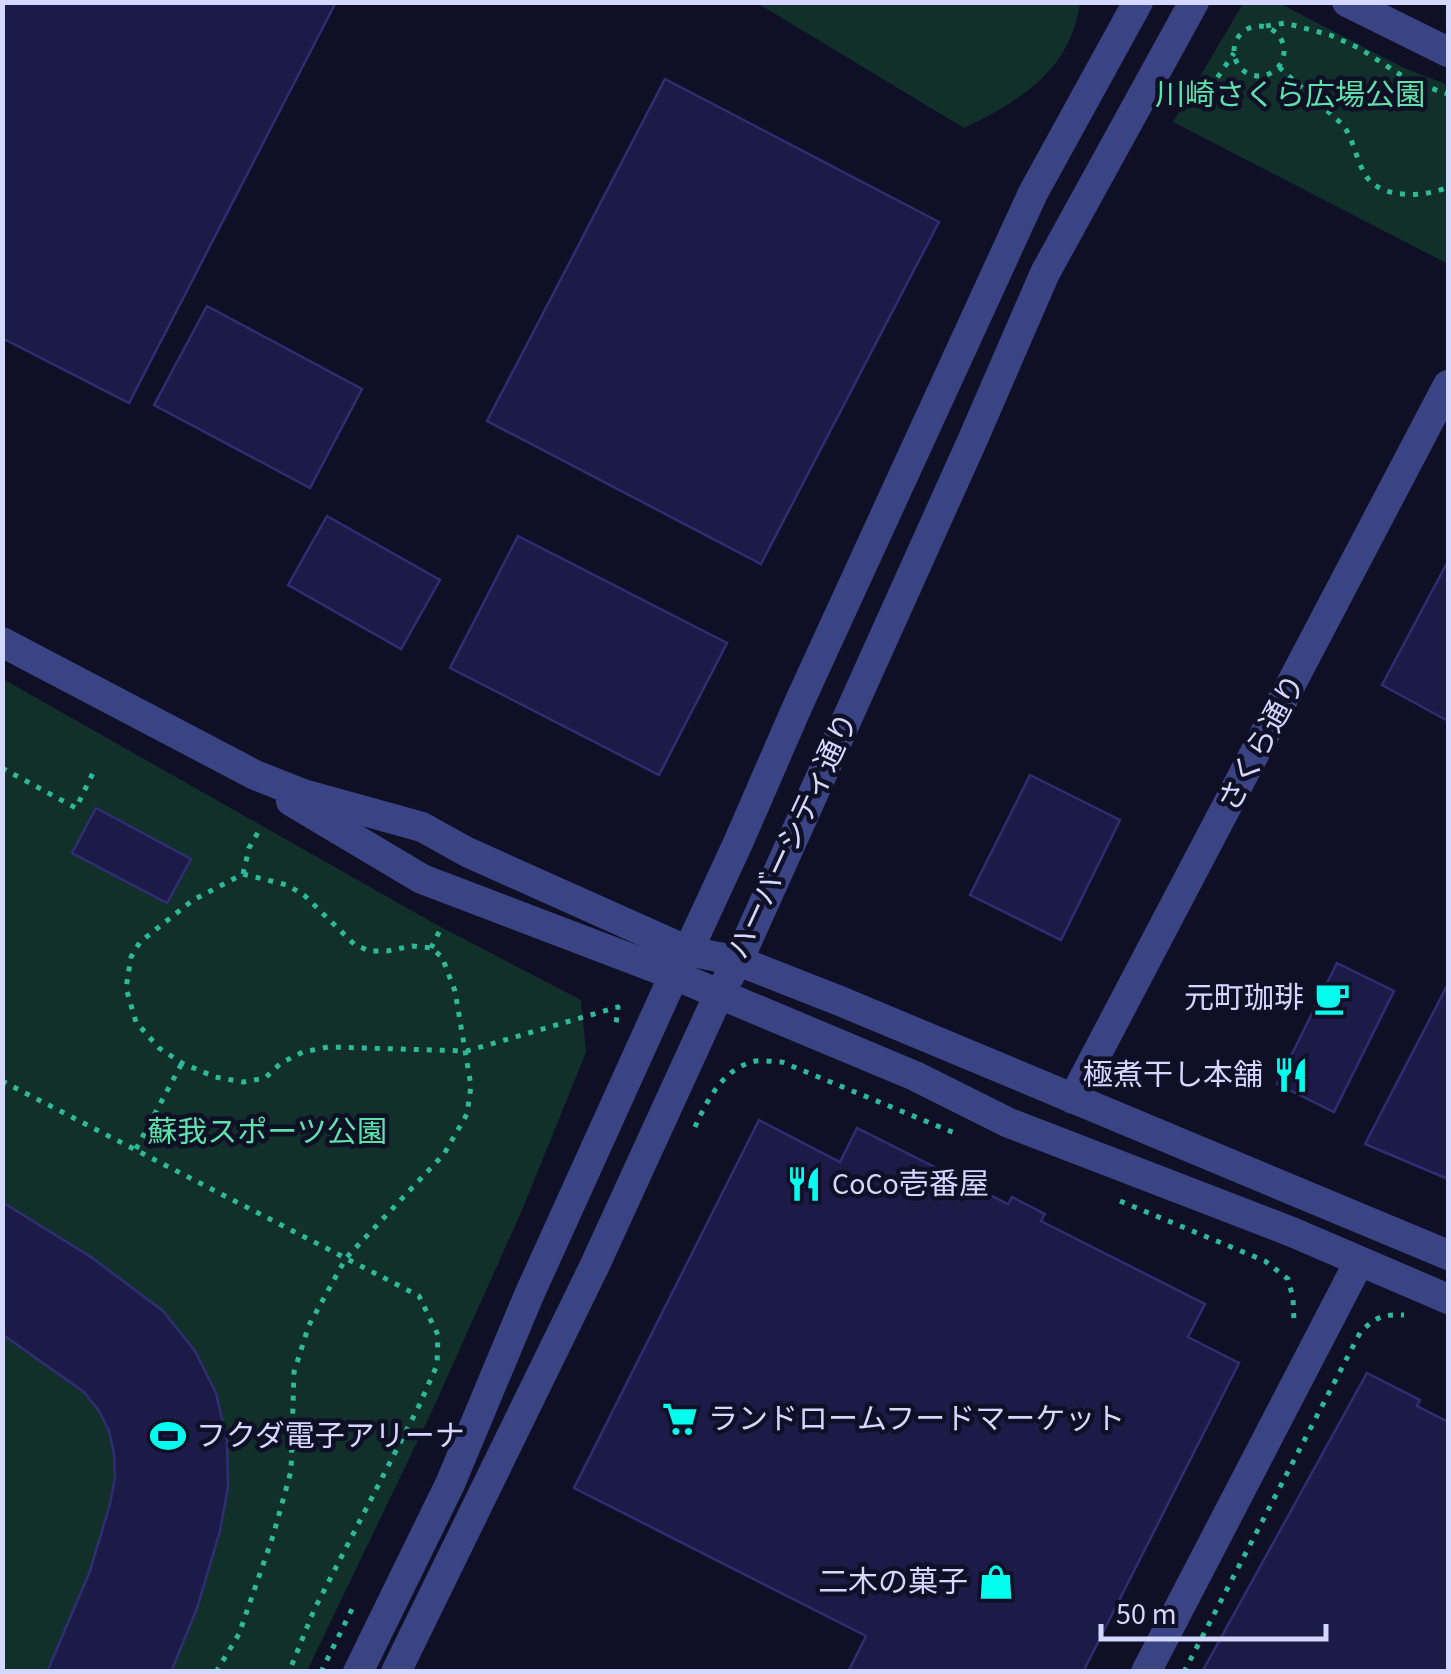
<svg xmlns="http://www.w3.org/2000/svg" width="1451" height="1674" viewBox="0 0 1451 1674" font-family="'Source Sans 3','Noto Sans JP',sans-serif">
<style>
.green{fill:#12302a}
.building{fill:#1c1b47;stroke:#2f2d73;stroke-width:2.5}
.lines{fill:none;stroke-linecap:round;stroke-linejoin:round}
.path{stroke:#2eb999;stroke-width:5;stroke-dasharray:5 8;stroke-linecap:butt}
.minor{stroke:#3a4485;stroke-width:30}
.labels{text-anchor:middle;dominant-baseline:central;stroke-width:9;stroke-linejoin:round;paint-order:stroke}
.park-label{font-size:30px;fill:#5fe1aa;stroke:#0f0f26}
.street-label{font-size:30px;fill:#d4d7ff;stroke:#0f0f26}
.poi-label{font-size:30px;fill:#d4d7ff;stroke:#0f0f26;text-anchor:end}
</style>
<rect width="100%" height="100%" fill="#0f0f26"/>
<path class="green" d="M1244,2l35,1 123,64 46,18v179l-275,-142z
M757,3h323c-9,66 -59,98 -116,125z
M3,679l434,246 144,75 5,52 -63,156 -91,203 -125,260h-304z"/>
<path class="building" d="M2,2h334l-207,401 -127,-65z
M665,79l274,143 -178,342 -274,-143z
M207,306l155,83 -52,99 -156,-83z
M327,516l113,64 -39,69 -113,-64z
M518,536l209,107 -68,132 -209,-107z
M1448,561v160l-66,-36z
M1030,775l90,45 -59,120 -91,-45z
M96,808l95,51 -24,44 -95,-50z
M1337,963l57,28 -60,121 -57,-28z
M1448,984v195l-83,-35z
M759,1120l81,42 17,-34 151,76 4,-7 33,17 -4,7 164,83 -17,33 51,26 -156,309h-235l18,-36 -292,-148z
M2,1202l89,55 72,54 32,40 21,42 11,48 1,46 -8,44 -23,77 -26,64h-124l43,-101 20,-67 5,-27 -1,-23 -5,-23 -10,-20 -15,-19 -82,-58z
M1367,1373l53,27 -3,6 31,16v250h-246z"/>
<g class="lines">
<path class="path" d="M1234 51a25 25 0 1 1 50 0a25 25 0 1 1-50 0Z
M1266,26l19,-3 45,12 29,13 51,33 38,13
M1279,67l64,58c11,15 13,35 23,51 16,24 60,21 82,11
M1203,99l31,-46
M2,768l74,40 17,-35
M243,874l6,-26 11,-19
M431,948l9,-18
M2,1081l417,215 19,39 -1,30 -19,43 -104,202 -25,62
M695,1127c12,-27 29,-60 61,-66 8,-1 18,1 26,1l175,72
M136,1149l46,-86
M1120,1201l145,60 23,18 5,19 1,24
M216,1672l23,-38 34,-98 18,-65 3,-99 15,-47 37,-67 98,-104 23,-40 4,-28 -16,-95 -13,-34 -11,-9 -19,-2 -25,5h-18l-15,-7 -50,-49 -17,-10 -44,-11 -50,26 -53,42 -9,15 -5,31 10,34 23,26 23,15 33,14 28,5 22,-4 16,-15 22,-11 25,-5 139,4 151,-44 -2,17
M321,1672l34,-69
M1184,1672l177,-341c16,-14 21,-17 43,-16"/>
<path class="minor" d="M1347,2l101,50
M2,642l253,133 48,19 119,33 45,25 221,99 50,10 102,40 608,254
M291,801l131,78 252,96 241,101 94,47 283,109 156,67
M1073,1099l375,-714
M358,1672l92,-188 79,-189 145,-320 14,-24 50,-108 60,-138 235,-512 105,-191
M396,1672l198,-405 125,-273 19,-33 235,-522 72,-166 149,-271
M1146,1672l213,-410"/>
</g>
<defs>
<symbol id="cafe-bare" viewBox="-9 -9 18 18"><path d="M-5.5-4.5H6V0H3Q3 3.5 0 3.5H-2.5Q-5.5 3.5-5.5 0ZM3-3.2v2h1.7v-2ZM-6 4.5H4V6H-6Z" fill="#00ffed" stroke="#0f0f26" stroke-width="2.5" paint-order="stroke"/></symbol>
<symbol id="restaurant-bare" viewBox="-9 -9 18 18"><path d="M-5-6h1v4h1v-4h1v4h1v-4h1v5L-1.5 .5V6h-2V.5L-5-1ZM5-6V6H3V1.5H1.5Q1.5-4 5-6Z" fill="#00ffed" stroke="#0f0f26" stroke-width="2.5" paint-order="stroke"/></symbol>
<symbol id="supermarket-bare" viewBox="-9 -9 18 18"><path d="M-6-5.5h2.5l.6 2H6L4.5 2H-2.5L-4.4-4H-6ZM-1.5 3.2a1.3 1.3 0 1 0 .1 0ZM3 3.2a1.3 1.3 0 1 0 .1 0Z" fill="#00ffed" stroke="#0f0f26" stroke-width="2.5" paint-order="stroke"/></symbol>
<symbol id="stadium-bare" viewBox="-9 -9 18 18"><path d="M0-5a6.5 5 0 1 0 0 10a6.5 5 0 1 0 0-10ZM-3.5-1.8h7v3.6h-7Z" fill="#00ffed" stroke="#0f0f26" stroke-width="2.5" paint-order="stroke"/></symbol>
<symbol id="shop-bare" viewBox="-9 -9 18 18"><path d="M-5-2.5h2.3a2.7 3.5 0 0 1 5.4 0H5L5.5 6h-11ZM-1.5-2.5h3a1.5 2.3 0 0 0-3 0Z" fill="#00ffed" stroke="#0f0f26" stroke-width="2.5" paint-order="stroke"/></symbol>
</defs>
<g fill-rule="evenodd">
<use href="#cafe-bare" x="1307" y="973" width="50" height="50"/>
<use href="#restaurant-bare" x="1266" y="1050" width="50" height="50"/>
<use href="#restaurant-bare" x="779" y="1159" width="50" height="50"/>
<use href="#supermarket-bare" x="655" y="1394" width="50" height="50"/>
<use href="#stadium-bare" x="143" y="1411" width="50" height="50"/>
<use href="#shop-bare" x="971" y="1557" width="50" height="50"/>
</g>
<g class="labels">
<g class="park-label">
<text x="1290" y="95">川崎さくら広場公園</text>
<text x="267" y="1132">蘇我スポーツ公園</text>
</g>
<g class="street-label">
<text transform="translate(1262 743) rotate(-62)">さくら通り</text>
<text transform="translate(793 836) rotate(-65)">ハーバーシティ通り</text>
</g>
<g class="poi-label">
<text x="1304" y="998">元町珈琲</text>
<text x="1263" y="1075">極煮干し本舗</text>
<text x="832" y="1184" text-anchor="start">CoCo壱番屋</text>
<text x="708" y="1419" text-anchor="start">ランドロームフードマーケット</text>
<text x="196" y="1436" text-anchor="start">フクダ電子アリーナ</text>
<text x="968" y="1582">二木の菓子</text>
</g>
</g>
<rect width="1451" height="1674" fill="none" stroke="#d4d7ff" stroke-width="10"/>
<path d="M1101 1624v15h225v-15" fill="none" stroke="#d4d7ff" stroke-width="5"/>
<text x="1116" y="1624" font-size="30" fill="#d4d7ff" stroke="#0f0f26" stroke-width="8" paint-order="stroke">50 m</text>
</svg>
